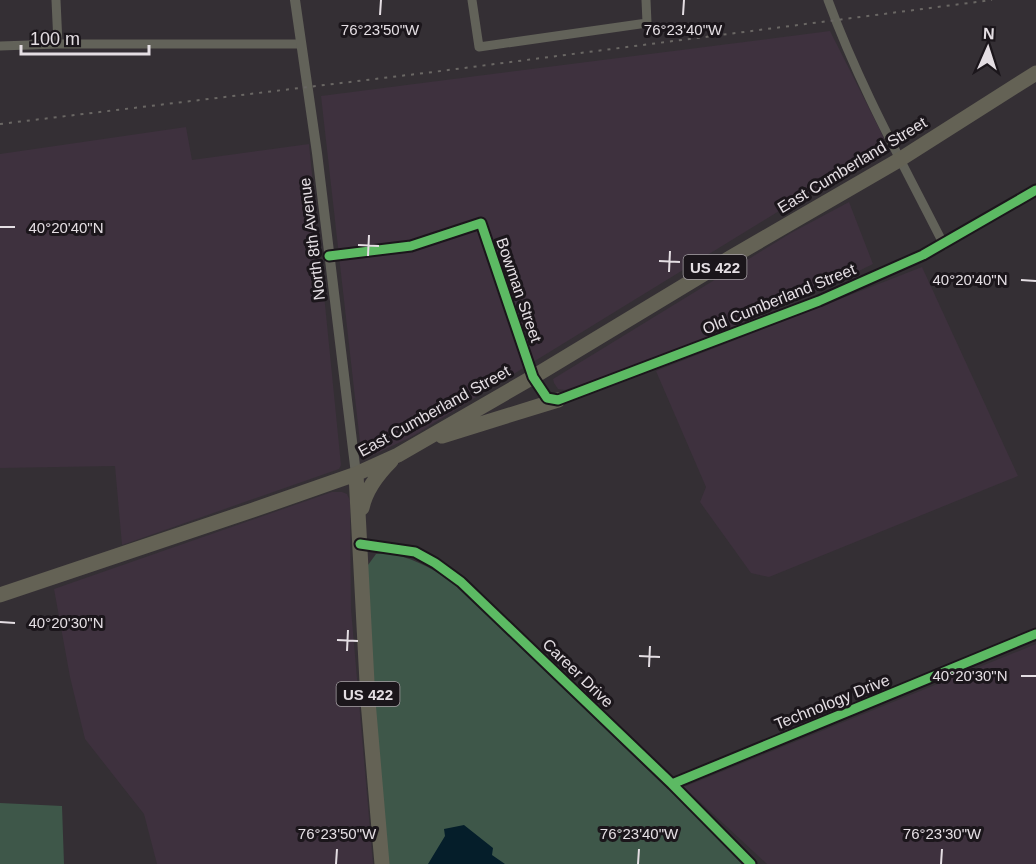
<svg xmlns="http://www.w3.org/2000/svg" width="1036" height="864" viewBox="0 0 1036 864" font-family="Helvetica,sans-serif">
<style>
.built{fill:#3e313e}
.green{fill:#3e5749}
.water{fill:#051e2a}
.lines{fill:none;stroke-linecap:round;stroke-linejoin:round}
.minor{stroke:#626259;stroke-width:9}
.tertiary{stroke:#626259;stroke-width:10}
.trunk{stroke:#646255;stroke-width:15}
.rail{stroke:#6a6764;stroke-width:2;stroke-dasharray:3 6;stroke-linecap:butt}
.cycleway-casing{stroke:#1b161b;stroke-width:13}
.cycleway{stroke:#5cba63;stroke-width:9}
.ticks{fill:none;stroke:#e4dee3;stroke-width:2}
.labels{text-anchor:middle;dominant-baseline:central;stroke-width:6;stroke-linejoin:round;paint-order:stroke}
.shield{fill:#1b161b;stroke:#a8a2a7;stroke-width:1.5}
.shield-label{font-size:15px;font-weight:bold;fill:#e4dee3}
.street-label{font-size:16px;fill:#e4dee3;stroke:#1b161b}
.ticks-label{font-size:15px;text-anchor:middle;fill:#e4dee3;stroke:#1b161b;stroke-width:6;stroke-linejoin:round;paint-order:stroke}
</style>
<rect width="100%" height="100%" fill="#342f34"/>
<path class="built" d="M830,31l51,101 3,7 -1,8 -470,289 -42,20h-6l-4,-5 -40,-355z
M186,127l6,33 117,-16 32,321 -2,4 -217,76 -7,-79 -115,2v-314z
M849,202l24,62 -41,20 -177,76 -90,30 -7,-1 -4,-6 -1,-4 238,-146z
M922,267l96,209 -249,101 -18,-4 -51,-71 6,-15 -50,-116z
M332,492h10l5,2 3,7 1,108 22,255h-216l-13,-50 -59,-75 -15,-62 -16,-88z
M1036,644v220h-269l-83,-77z"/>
<path class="green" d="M384,553c26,3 45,14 68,28l247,238 44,45h-355l-20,-245v-54l8,-11z
M0,803l62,3 2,58h-64z"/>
<path class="water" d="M464,825l29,23 -1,7 13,9h-77l17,-28 -1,-7z"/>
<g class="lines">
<path class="minor" d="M56,0l2,44
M472,0l7,47 168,-24 -1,-23
M828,0c31,85 75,164 116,245
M0,46l58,-2h243
M329,256l82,-10 70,-23 52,154
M360,544l55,8 20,11 26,19 211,202 79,80
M672,784l364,-150"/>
<path class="tertiary" d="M295,0l22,153 39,321
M533,377l14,21 11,2 261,-99 104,-46 113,-65"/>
<path class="trunk" d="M442,436l116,-36
M356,474l12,227 14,163
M362,508c4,-19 16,-34 29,-47
M0,595l253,-85 103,-36 42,-19 135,-78 197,-119 169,-98 137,-87"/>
<path class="rail" d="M0,124l433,-52 559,-72"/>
<defs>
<path id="cycleway" d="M329,256l82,-10 70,-23 52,154 14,21 11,2 261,-99 104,-46 113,-65
M360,544l55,8 20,11 26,19 211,202 79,80
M672,784l364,-150"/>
</defs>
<use href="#cycleway" class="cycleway-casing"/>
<use href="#cycleway" class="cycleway"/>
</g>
<path class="ticks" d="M380,15l1,-15M683,15l1,-15M0,227h15M358,245l21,1M368,256l1,-21M659,261l21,1M669,272l1,-21M1021,280l15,1M0,622l15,1M337,640l21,1M347,651l1,-21M639,656l21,1M649,667l1,-21M1021,676h15M336,864l1,-15M638,864l1,-15M941,864l1,-15"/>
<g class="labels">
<g class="shield">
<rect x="683.5" y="255" width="63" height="24" rx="4.5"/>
<rect x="336.5" y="682" width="63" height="24" rx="4.5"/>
</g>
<g class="shield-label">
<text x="715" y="267">US 422</text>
<text x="368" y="694">US 422</text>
</g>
<g class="street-label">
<text transform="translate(852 165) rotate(-31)">East Cumberland Street</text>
<text transform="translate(312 239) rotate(-97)">North 8th Avenue</text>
<text transform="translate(519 290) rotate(71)">Bowman Street</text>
<text transform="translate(779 299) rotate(-22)">Old Cumberland Street</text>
<text transform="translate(434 411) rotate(-29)">East Cumberland Street</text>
<text transform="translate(578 673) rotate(44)">Career Drive</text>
<text transform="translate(832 702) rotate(-22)">Technology Drive</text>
</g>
</g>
<g class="ticks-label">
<text x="380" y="35">76°23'50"W</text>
<text x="683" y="35">76°23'40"W</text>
<text x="66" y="233">40°20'40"N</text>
<text x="970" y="285">40°20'40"N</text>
<text x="66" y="628">40°20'30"N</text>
<text x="970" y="681">40°20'30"N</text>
<text x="337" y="839">76°23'50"W</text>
<text x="639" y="839">76°23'40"W</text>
<text x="942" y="839">76°23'30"W</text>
</g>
<g transform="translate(988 48) rotate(3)" stroke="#1b161b" stroke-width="4.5" paint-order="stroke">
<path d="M0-4.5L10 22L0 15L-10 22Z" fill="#e4dee3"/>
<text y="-9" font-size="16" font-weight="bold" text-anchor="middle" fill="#e4dee3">N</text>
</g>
<path d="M21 45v9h128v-9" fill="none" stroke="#e4dee3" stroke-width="3"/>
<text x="30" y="45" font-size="18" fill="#e4dee3" stroke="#1b161b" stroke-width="4.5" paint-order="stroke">100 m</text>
</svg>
